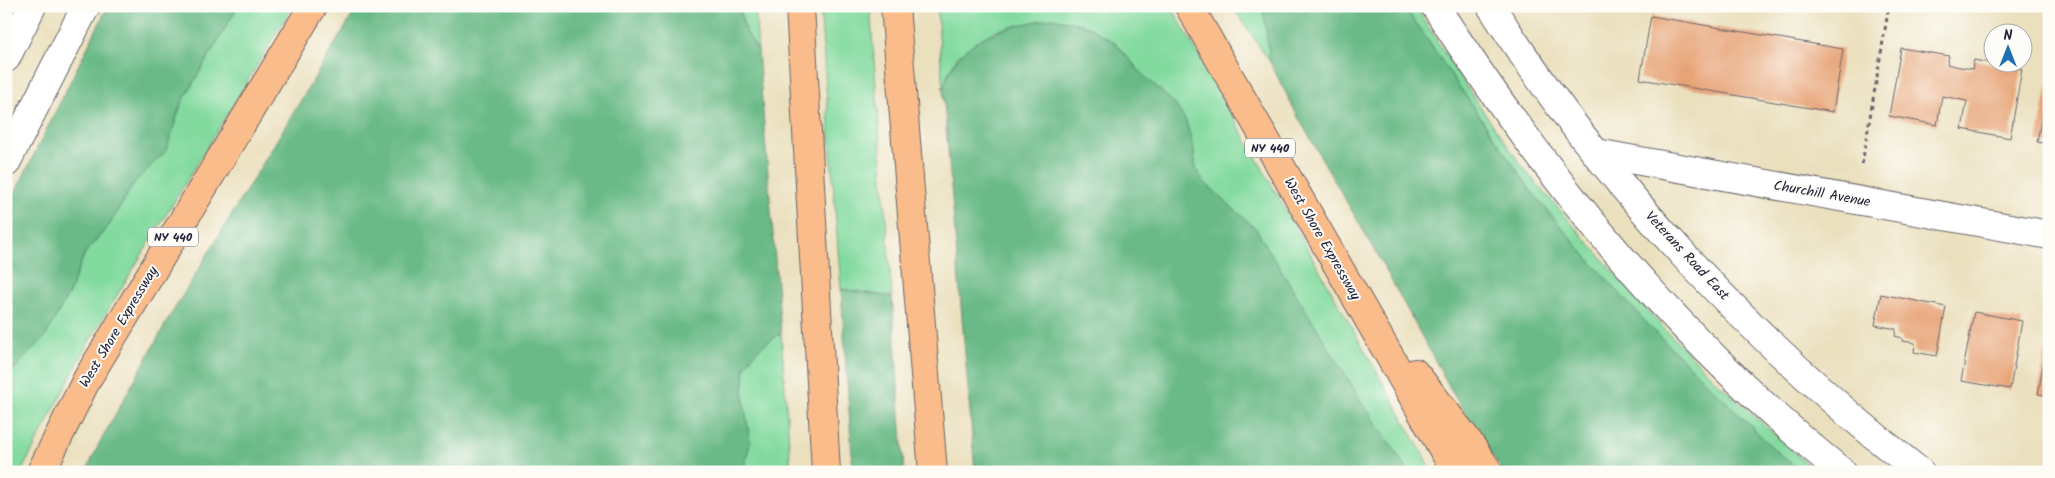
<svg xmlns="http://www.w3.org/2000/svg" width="2055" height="478" viewBox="0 0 2055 478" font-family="Kalam,sans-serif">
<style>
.green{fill:#82da9f;stroke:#527e6d}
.forest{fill:#69ba86;stroke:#466e60}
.building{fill:#e7a275}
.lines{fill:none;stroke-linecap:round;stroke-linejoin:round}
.minor-casing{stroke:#686469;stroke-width:30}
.tertiary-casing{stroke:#686469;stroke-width:30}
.motorway-casing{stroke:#686469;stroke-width:30}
.path{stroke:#686469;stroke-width:3;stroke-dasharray:4 4;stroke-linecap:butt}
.minor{stroke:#fff;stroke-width:28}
.tertiary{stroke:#fff;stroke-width:28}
.motorway{stroke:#fabc8b;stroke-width:28}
.labels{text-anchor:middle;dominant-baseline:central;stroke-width:4;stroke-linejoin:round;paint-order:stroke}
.shield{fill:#fdfcf7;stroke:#646373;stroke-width:1}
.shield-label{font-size:12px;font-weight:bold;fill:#22223b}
.street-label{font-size:14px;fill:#22223b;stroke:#fdfcf7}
</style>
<rect width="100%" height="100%" fill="#fdfcf7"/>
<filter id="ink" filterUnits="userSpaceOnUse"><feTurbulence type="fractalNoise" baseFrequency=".02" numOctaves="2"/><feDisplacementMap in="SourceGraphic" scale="10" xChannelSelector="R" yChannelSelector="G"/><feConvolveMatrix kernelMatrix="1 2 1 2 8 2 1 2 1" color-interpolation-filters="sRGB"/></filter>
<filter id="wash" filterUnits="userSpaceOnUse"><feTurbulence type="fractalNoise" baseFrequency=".0096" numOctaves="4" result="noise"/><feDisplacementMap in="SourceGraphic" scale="20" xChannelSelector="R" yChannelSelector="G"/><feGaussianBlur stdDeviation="1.12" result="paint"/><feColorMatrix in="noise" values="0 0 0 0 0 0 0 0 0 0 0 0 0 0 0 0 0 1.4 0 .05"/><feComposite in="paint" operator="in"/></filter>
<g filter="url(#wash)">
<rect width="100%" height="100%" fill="#ebe0be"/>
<path class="green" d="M238,6h55l-203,334 -69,132h-15v-92l62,-85 17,-42 25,-29 24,-41 32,-32 15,-47z
M738,6h17l3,45 -12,-19z
M820,6h50l22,291 -51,-8z
M937,6h234l262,466h-24l-47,-70 -106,-173 -52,-47 -8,-13 -3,-23 -39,-58 -40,-46 -29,-17 -33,-7 -58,13 -36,25 -10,17 -5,17z
M1232,6h31l7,56z
M1404,6h11l52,82 57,81 129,148 64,65 99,90h-15l-26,-22 -126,-124 -65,-72 -53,-63z
M781,333l10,139h-48l7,-29 -7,-50 2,-27 13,-17z"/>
<path class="forest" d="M108,6h130l-57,98 -15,47 -32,32 -24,41 -25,29 -17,42 -23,42 -24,24 -15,19v-169z
M358,6h380l8,26 12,19 23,282 -23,16 -13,17 -2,27 7,50 -7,29h-657l14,-30 69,-124z
M1263,6h141l127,185 53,63 65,72 126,124 26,22h-298l-48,-75 -77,-141 -79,-137 -29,-57z
M1052,18l33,7 29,17 28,32 32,29 12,18 7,25 3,23 8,13 52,47 106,173 47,70h-434l-32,-382c14,-55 60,-62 109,-72z
M841,289l51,8 12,175h-51z"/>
<g id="blocks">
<path class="building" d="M1651,16l192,33 -10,63 -193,-33z
M1901,48l48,8 -2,8 13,3 12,2 2,-9 48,9 -12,69 -48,-9 5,-28 -25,-5 -5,29 -48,-9z
M2048,83h1v61l-12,-2z
M1881,294l65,13 -9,49 -23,-4 1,-9 -13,-2v-3l-7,-2 1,-7 -21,-4z
M1974,312l48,9 -12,68 -49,-8z
M2048,337h1v59l-11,-2z"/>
</g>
</g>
<g filter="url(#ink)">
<use href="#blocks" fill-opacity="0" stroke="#686469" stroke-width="1"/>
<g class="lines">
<defs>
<path id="minor" d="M1596,153l453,82"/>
<path id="tertiary" d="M1435,6c114,176 243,334 407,466
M1491,6c110,175 266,340 429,466
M6,58l26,-52
M6,163l80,-157"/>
<path id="motorway" d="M800,6l26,466
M895,6l38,466
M1189,6l267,466
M1415,373l50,64 24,35
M41,472l46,-93 226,-373"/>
</defs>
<use href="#minor" class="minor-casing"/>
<use href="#tertiary" class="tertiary-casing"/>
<use href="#motorway" class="motorway-casing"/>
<path class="path" d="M1862,164l27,-158"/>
<use href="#minor" class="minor"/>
<use href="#tertiary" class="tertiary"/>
<use href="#motorway" class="motorway"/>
</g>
</g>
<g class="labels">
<g class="shield">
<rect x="1245" y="138.5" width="50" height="19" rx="4"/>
<rect x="148" y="227.5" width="50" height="19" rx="4"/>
</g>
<g class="shield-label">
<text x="1270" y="148">NY 440</text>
<text x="173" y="237">NY 440</text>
</g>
<g class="street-label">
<text transform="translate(1822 194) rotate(10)">Churchill Avenue</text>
<text transform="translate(1322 239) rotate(60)">West Shore Expressway</text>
<text transform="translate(1687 256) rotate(47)">Veterans Road East</text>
<text transform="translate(119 327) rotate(-59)">West Shore Expressway</text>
</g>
</g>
<rect width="2055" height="478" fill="none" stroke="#fdfcf7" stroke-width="25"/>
<g transform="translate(2008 48)"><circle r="24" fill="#fdfcf7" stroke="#a5a5ac"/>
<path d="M0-4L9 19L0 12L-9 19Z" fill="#1f6fb2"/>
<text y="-8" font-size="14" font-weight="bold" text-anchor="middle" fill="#22223b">N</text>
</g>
</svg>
